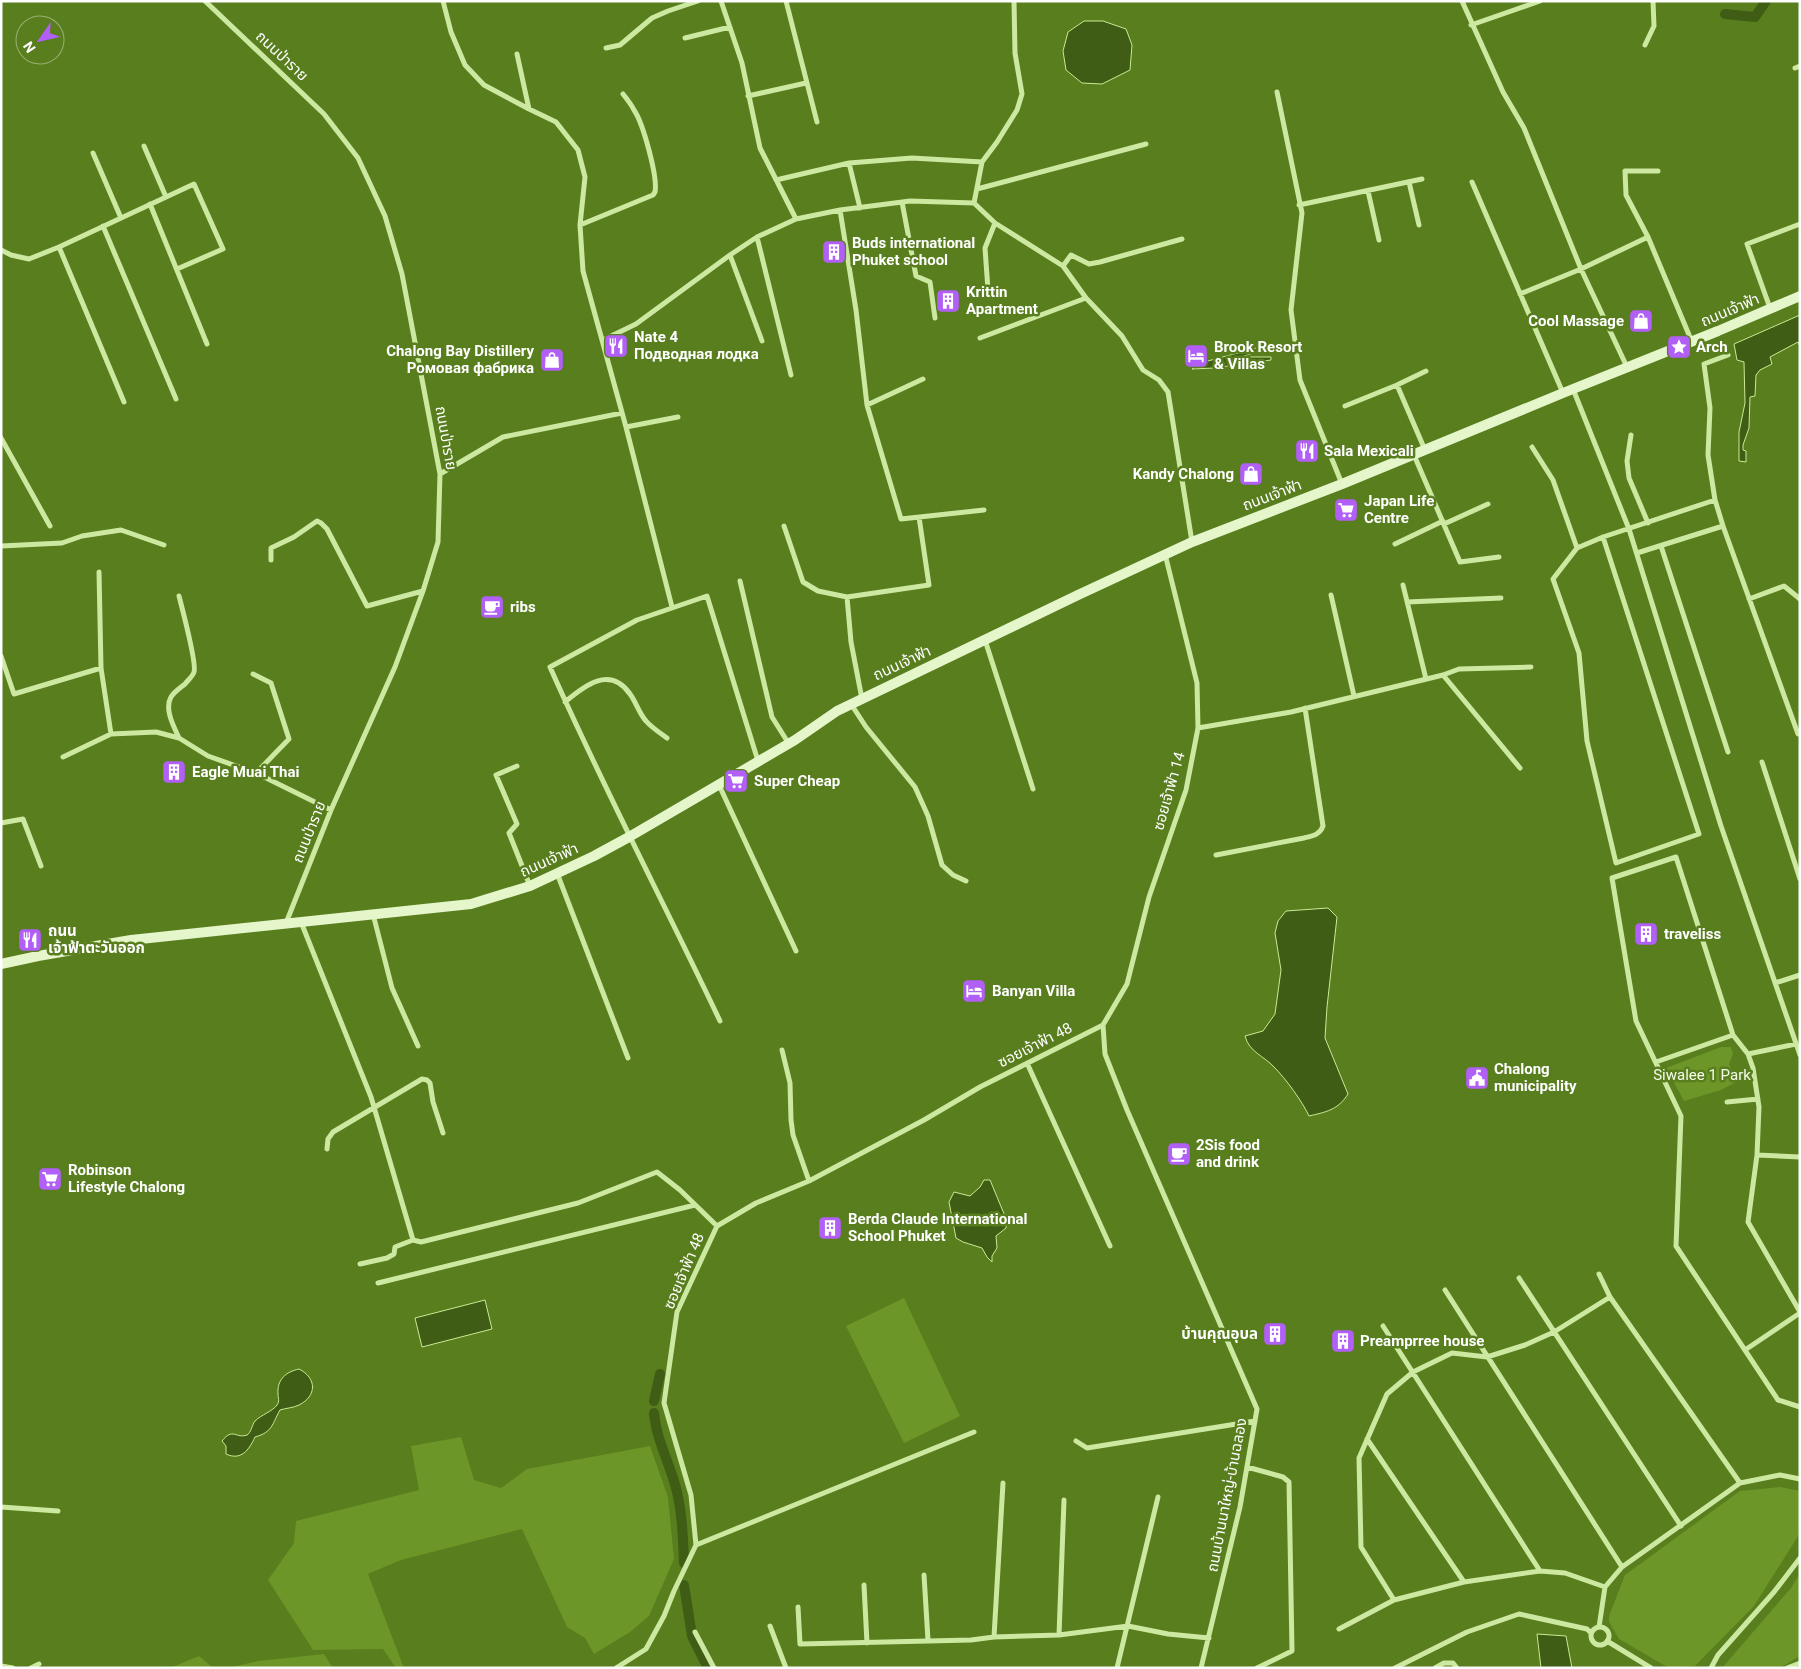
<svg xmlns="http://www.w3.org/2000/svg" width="1801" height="1669" viewBox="0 0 1801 1669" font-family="Roboto,'Noto Sans Thai',sans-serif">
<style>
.green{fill:#6c9627}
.water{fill:#3f5d14;stroke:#caea94}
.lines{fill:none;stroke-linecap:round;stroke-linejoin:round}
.canal{stroke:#3f5d14;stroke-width:10}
.minor{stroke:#cde8a0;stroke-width:5}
.secondary{stroke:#e5f6cb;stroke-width:10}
.labels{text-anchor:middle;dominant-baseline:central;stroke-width:5;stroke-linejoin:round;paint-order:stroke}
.street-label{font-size:15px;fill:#fff;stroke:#587e1e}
.poi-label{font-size:15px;font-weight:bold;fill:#fff;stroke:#587e1e;text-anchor:start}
.park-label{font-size:15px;fill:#f5fcea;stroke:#587e1e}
</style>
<rect width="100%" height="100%" fill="#587e1e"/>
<path class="green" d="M1721,1047h10l2,7 -4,10 2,5 6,4 3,7 -19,10 -37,11 -18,-33z
M904,1298l56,118 -56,27 -58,-117z
M461,1437l13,43 27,8 26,-19 123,-23 18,51 6,62 -25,57 -19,16 -36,22 -9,-16 -18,-11 -45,-98 -121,31 -33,14 36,94h-8l-13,-19 -70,1 -45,-70 26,-37 2,-22 123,-31 -8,-44z
M1780,1487l20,4v42l-46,73 -59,60 -26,2 -50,-29 -10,-17v-6l16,-41 115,-84z
M1800,1573v83l-20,12h-58l69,-80z
M324,1654l9,14h-106l31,-7z
M199,1656l14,12h-43z"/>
<path class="water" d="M1084,21h19l23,8 6,16 -2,25 -28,14 -20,-1 -16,-13 -3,-19 5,-19z
M1800,315v31l-2,-4 -28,15 2,7 -12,6 -4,5 -1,21 -5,1 -1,31 -6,17v5l3,1v11l-7,-1v-29l6,-29 -1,-41 -7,-2 -3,-16z
M1268,345l1,3 -28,9h30v3l-57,8 -22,1 12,-7z
M1328,908l9,9 -10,90 -2,31 23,56c-10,16 -22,18 -39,22 -7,-15 -23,-37 -35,-49 -10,-11 -25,-15 -29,-31l18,-5 12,-17 6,-44 -6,-37 3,-12 8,-10z
M984,1180h6l17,41 -1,7 -10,8 1,12 -5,8v6l-5,-5 -5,-9 -19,-6 -7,-4 -7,-36 5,-10 16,4 10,-9z
M485,1300l7,29 -70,18 -7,-29z
M299,1369c18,9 18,27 0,36 -6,3 -13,3 -19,5 -8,14 -7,22 -25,27 -6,13 -14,24 -29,17v-8l-4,-5c11,-14 14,-2 25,-6 4,-2 5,-10 8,-14 6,-6 18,-10 22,-16 3,-4 1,-7 1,-11 -1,-15 8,-22 21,-25z
M1537,1634l29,2 6,32h-31z"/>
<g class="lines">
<path class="canal" d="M1725,14l30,3 11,-16
M654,1401l6,-27
M654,1413c2,24 13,45 20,68 8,25 9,55 10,82
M684,1585l8,51 16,32"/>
<path class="minor" d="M205,1l119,113 34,44 27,58 17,58 38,200 -2,68 -15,49 -28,76 -64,143 -45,113
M443,1l8,31 14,33 19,20 45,24 27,13 22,28 7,27 -5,48 3,46 43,156 46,180
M721,1l21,62 18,85 36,71
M786,1l31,121
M1462,1l41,91 21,36 57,141 46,98
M1471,25l69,-24
M685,38l45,-11
M1645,45l9,-19 -1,-25
M606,48l14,-3 32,-27 16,-7 30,-10
M517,54l12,55
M1795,68l5,-2
M1277,92l25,121 -11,97 9,70 42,104
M748,96l58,-13
M144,146l22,51
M93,153l28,65
M849,163l11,45
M1658,171h-33l1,24 22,42 44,105
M776,180l73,-17 63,-5 70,4
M1409,182l10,43
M1472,182l91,211
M977,189l169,-45
M1368,191l11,49
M902,202l14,74 14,6 5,36
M974,203l8,-41 15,-20 20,-32 5,-16 -7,-41 -1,-52
M150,204l57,140
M1299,205l123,-26
M840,210l16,100 11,95 34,114 83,-9
M580,225l73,-30 2,-3c3,-15 -12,-69 -21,-82 -3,-6 -7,-11 -11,-16
M103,226l73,173
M757,237l34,138
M59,247l65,155
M1,250l10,5 18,4 30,-12 135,-63 29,65 -46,20
M730,255l32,86
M1063,266l8,-11 18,9 11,-2 82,-23
M988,290l-3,-42 10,-25
M1520,294l61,-25 67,-32
M1770,308l-23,-64 53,-20
M980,338l106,-40
M603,340l33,-16 94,-69 27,-18 39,-18 44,-9 70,-9 64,2 21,20 68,43 23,32 36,38 21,34 16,10 9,12 24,150
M1397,385l29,-14
M1573,389l56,140 92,297 79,229
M867,405l56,-26
M1345,406l52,-21 28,65
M626,427l52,-10
M1631,435l-4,26 2,17 19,45
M1,438l49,88
M1532,447l21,33 24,68
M1414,455l46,107 39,-5
M440,474l63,-37 119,-24
M1715,500l-7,-45 2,-47 -6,-44 24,-9
M1444,524l44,-20
M784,526l19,56 15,9 29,6 82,-12 -10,-68
M1723,526l75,208
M1603,537l96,297 -83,29 -29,-122 -8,-88 -26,-74 24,-31 26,-11 112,-37 8,26 -86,27
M1395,544l48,-23
M1,546l61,-3 20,-7 39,-6 43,15
M1661,546l67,206
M271,560v-12l23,-11 23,-16 4,2 6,6 40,77 56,-15
M99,572l2,96 10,66
M740,581l32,136 17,27
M1403,585l23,94
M1331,595l23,101
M179,596c3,12 18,67 15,76 -1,4 -6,8 -9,12 -5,4 -11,8 -14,13 -7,12 3,30 8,41
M847,597l4,45 11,57
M1749,599l35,-13 16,13
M1407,602l94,-4
M985,640l48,149
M1,656l13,38 87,-26
M253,674l18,9 18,56 -33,34
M1443,675l16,-6 72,-2
M565,702c19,-16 45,-37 65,-8 6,8 9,19 16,27 5,6 14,12 21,17
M851,704l15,23 49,60 13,29 14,49 11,10 13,6
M1198,728l93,-16 152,-37 77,93
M63,757l48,-23 45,-2 23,6 29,18 48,17 75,37
M1762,762l38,117
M517,766l-21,9 21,49 -8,9 21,53
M719,785l77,166
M1,823l22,-4 18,47
M1216,855l88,-17c8,-2 16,-3 19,-12l-18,-118
M557,873l71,185
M373,914l19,74 26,58
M301,922l70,175 42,143 8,2 157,-39 79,-31 23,18 37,36
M1775,983l25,-8
M720,1021c-56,-118 -117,-234 -170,-354l87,-47 70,-24 51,165
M1103,1025l2,29 22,56 130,299 -17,98 -39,161
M1103,1025l24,-41 22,-87 37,-107 12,-62 -1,-45 -32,-129
M782,1050l8,33 1,37 2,15 16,46
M1748,1054l48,-10
M1656,1062l77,-27
M1027,1063l83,183
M1727,1102l31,-3
M327,1149l1,-10 5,-7 89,-53 5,1 3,3 3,19 10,31
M1757,1155l43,2
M360,1264l27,-6 7,-4 1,-7 18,-7
M1599,1274l11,23 130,186
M1519,1278l162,248
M378,1283l317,-78
M1445,1290l177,277
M1800,1312l-52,-90 9,-67 2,-48 -6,-39 -5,-14 -15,-19 -57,-178 -64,21 24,143 45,95 -5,130 102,154 22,7
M1383,1326l157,245
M1745,1350l55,-37
M1367,1439l97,143
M1076,1441l11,7 168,-27
M1247,1467l36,10 6,5 3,169 -35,17
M1,1507l57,4
M696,1545l278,-113
M924,1575l4,65
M864,1585l3,58
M1605,1587l-40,-14 -25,-2 -76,11 -70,18 -33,-53 -2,-89 28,-64 26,-22 39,-19 35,4 38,-12 29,-13 56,-35
M798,1607l2,37 171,-4 23,-3 65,-2 69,-9 40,8 41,4
M770,1626l16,42
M1599,1627l6,-40 17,-20 118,-84 40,-8 20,4
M1591 1636a9 9 0 1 1 18 0a9 9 0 1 1-18 0Z
M1339,1629l55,-29
M695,1632l19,36
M1059,1635l5,-135
M994,1637l9,-154
M1607,1641l44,27
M1,1666l12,2
M31,1668l8,-4
M616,1668l30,-19 18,-33 10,-25 22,-46 -5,-50 -27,-92 13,-91 40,-86 39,-23 53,-22 115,-61 56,-33 123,-62
M1117,1668l41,-171
M1395,1668l72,-36 52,-18 68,15 4,4
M1435,1668l9,-5h9l4,5
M1711,1668l7,-13 56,-63 26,-34
M1787,1668l13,-5"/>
<path class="secondary" d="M1,964l37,-8 93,-16 340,-36 59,-18 64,-30 35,-19 166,-97 42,-29 241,-116 114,-53 150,-58 221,-91 155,-62 82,-35"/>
</g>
<defs>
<symbol id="building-square" viewBox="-11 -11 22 22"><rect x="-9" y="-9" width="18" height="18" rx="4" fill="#b15ff7" stroke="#587e1e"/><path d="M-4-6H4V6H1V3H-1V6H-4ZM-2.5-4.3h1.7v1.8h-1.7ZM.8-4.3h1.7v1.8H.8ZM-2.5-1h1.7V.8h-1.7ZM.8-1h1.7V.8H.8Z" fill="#fff"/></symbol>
<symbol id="shop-square" viewBox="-11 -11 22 22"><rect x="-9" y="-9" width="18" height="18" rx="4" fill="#b15ff7" stroke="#587e1e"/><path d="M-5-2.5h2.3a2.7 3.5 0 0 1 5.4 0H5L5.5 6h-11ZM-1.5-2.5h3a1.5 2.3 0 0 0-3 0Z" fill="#fff"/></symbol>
<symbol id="restaurant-square" viewBox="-11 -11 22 22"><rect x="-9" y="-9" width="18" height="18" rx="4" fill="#b15ff7" stroke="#587e1e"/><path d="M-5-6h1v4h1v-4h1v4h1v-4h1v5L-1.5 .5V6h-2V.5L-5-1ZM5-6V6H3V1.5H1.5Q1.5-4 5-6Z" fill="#fff"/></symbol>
<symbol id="sight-square" viewBox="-11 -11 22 22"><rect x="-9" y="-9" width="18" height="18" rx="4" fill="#b15ff7" stroke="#587e1e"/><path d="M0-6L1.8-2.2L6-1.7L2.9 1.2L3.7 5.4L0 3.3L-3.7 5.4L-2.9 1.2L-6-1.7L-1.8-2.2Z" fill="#fff"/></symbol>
<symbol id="hotel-square" viewBox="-11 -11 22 22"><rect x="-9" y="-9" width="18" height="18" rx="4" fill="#b15ff7" stroke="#587e1e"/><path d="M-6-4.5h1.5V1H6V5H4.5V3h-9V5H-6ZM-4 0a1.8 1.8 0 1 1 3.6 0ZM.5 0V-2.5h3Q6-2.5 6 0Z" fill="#fff"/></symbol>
<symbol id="supermarket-square" viewBox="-11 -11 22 22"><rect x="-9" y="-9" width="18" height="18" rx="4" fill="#b15ff7" stroke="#587e1e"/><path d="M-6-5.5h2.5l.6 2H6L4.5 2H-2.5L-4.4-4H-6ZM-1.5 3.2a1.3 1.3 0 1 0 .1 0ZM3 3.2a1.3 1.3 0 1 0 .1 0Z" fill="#fff"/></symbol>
<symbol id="cafe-square" viewBox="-11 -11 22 22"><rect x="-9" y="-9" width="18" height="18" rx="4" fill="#b15ff7" stroke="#587e1e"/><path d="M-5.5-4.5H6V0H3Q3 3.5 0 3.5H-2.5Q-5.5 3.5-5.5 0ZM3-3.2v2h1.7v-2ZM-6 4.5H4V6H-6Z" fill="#fff"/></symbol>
<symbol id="civic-square" viewBox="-11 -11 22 22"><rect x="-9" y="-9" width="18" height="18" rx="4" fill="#b15ff7" stroke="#587e1e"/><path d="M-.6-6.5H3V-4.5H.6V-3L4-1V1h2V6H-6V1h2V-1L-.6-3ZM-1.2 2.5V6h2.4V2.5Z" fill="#fff"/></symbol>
</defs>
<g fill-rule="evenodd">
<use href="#building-square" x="820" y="238" width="28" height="28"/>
<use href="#building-square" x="934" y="287" width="28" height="28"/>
<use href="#shop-square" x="1627" y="307" width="28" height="28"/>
<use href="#restaurant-square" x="602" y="332" width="28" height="28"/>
<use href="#sight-square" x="1665" y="333" width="28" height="28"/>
<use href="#hotel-square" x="1182" y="342" width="28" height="28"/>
<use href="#shop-square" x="538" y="346" width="28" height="28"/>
<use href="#restaurant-square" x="1293" y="437" width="28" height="28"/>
<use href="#shop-square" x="1237" y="460" width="28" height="28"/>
<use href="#supermarket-square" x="1332" y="496" width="28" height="28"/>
<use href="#cafe-square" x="478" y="593" width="28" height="28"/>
<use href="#building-square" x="160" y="758" width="28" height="28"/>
<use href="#supermarket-square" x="722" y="767" width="28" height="28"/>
<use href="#building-square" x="1632" y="920" width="28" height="28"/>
<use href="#restaurant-square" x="16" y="926" width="28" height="28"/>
<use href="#hotel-square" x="960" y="977" width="28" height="28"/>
<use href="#civic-square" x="1463" y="1064" width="28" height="28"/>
<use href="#cafe-square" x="1165" y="1140" width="28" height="28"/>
<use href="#supermarket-square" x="36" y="1165" width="28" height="28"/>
<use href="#building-square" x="816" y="1214" width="28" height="28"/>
<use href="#building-square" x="1261" y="1320" width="28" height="28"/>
<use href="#building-square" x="1329" y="1327" width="28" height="28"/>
</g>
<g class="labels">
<g class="street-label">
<text transform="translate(282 56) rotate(43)">ถนนป่าราย</text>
<text transform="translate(1730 310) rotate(-23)">ถนนเจ้าฟ้า</text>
<text transform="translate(446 438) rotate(80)">ถนนป่าราย</text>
<text transform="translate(1272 495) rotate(-21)">ถนนเจ้าฟ้า</text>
<text transform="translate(902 663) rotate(-25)">ถนนเจ้าฟ้า</text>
<text transform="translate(1169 791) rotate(-74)">ซอยเจ้าฟ้า 14</text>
<text transform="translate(309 832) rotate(-68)">ถนนป่าราย</text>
<text transform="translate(549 860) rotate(-24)">ถนนเจ้าฟ้า</text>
<text transform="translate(1035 1045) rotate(-27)">ซอยเจ้าฟ้า 48</text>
<text transform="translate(684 1271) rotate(-67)">ซอยเจ้าฟ้า 48</text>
<text transform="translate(1227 1495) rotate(-79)">ถนนบ้านนาใหญ่-บ้านฉลอง</text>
</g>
<g class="poi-label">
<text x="852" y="243">Buds international<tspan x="852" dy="17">Phuket school</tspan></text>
<text x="966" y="292">Krittin<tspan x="966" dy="17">Apartment</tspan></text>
<text x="1624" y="321" text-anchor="end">Cool Massage</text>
<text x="634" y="337">Nate 4<tspan x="634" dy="17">Подводная лодка</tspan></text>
<text x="1214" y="347">Brook Resort<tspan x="1214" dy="17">&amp; Villas</tspan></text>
<text x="1696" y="347">Arch</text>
<text x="534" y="351" text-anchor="end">Chalong Bay Distillery<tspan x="534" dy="17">Ромовая фабрика</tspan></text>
<text x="1324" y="451">Sala Mexicali</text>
<text x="1234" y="474" text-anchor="end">Kandy Chalong</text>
<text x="1364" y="501">Japan Life<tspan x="1364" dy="17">Centre</tspan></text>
<text x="510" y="607">ribs</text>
<text x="192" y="772">Eagle Muai Thai</text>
<text x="754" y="781">Super Cheap</text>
<text x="48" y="931">ถนน<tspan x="48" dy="17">เจ้าฟ้าตะวันออก</tspan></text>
<text x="1664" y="934">traveliss</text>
<text x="992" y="991">Banyan Villa</text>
<text x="1494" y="1069">Chalong<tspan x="1494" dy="17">municipality</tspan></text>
<text x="1196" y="1145">2Sis food<tspan x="1196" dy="17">and drink</tspan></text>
<text x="68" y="1170">Robinson<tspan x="68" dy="17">Lifestyle Chalong</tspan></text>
<text x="848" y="1219">Berda Claude International<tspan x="848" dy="17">School Phuket</tspan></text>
<text x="1258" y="1334" text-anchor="end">บ้านคุณอุบล</text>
<text x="1360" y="1341">Preamprree house</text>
</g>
<g class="park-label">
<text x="1702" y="1075">Siwalee 1 Park</text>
</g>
</g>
<rect width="1801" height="1669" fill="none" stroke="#ffffff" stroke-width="5"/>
<g transform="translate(40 40) rotate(236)"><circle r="24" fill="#587e1e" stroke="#9bb278"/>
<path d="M0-4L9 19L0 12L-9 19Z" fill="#b15ff7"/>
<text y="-8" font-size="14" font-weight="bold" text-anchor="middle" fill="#ffffff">N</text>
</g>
</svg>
